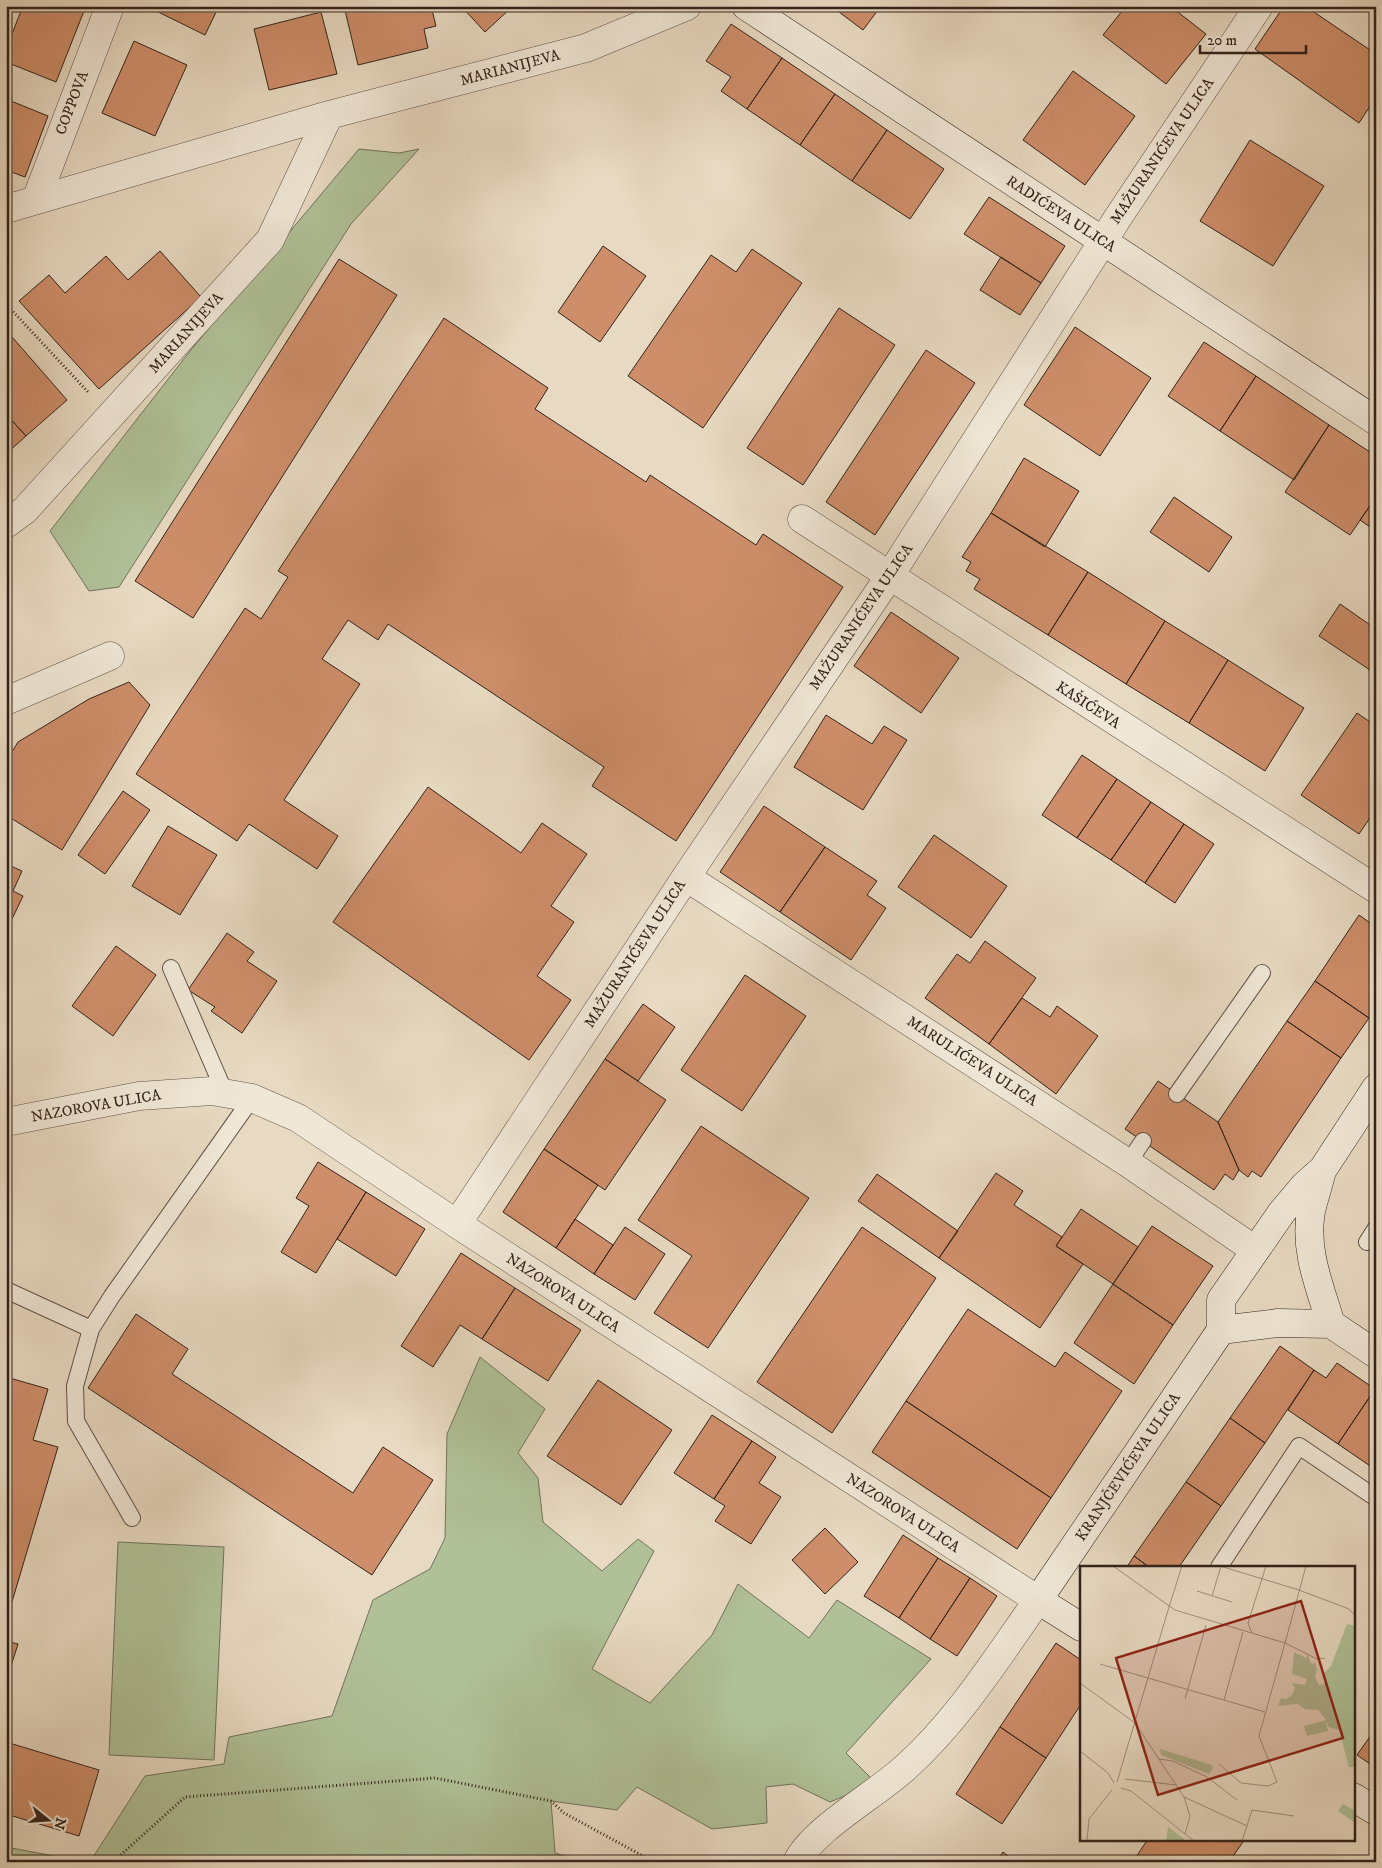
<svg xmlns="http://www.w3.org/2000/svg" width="1382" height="1868" viewBox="0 0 1382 1868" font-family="'IM FELL DW Pica',serif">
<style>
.green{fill:#b0c198;stroke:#71725a}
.building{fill:#ce8e6a;stroke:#32231c}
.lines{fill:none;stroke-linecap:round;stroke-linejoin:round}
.lane-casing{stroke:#605146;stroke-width:18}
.street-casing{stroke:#605146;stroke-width:29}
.secondary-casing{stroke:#32231c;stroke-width:29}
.path{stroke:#32231c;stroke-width:3;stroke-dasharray:1 2.5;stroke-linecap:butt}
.lane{stroke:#f0e7d7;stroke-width:16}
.street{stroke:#f0e7d7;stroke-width:28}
.secondary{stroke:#f0e7d7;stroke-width:28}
.labels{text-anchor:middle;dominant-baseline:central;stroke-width:4.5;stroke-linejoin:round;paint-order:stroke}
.street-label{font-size:15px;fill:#32231c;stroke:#f0e7d7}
.inset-road{fill:none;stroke:#9f9180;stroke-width:1}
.view{fill:#8f2418;fill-opacity:0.15;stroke:#8f2418;stroke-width:2.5}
.inset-edge{fill:none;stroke:#32231c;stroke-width:2.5}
</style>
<rect width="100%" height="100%" fill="#e8dac2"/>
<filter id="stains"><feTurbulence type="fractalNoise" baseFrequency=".004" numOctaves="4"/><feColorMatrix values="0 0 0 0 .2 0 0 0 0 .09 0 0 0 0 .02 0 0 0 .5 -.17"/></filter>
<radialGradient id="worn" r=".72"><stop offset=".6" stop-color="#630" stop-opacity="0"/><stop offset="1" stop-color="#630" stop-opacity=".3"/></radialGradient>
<path class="green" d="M359,149l40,4 20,-4 -68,75 -232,363 -30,4 -39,-60 140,-180z
M480,1357l65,52 -27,44 20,25 5,44 59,49 36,-32 16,12 -62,118 58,34 62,-68 26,-51 71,54 28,-38 94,59 -85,94 30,30 -46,19 -37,-18 -27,3 1,36 -55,6 -75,-42 -20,23 -66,-9 4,52 32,9h-497l55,-86 79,-12 5,-27 103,-21 41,-116 57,-31 15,-31 2,-104z
M118,1542l106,5 -10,213 -105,-5z
M6,1847l80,15h-80z"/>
<path class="building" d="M23,6h49l12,5 -28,71 -50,-20v-13z
M146,6h73l-14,29z
M344,6h87l5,20 -12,3 4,19 -70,17z
M461,6h52l-28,26z
M831,6h50l-18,24z
M1126,6h44l36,28 -40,50 -63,-49z
M1284,6h21l71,48v43l-17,26 -104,-74z
M321,12l16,62 -68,16 -15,-61z
M731,24l51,34 -35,51 -26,-18 10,-14 -25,-16z
M134,41l53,24 -32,71 -53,-23z
M782,58l53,36 -35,51 -53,-36z
M1073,71l62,45 -50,69 -62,-45z
M835,94l52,36 -35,51 -52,-36z
M6,99l42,17 -23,61 -19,-7z
M887,130l57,39 -34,50 -58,-38z
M1250,140l74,46 -51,80 -73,-45z
M989,197l76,49 -24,37 -77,-49z
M603,246l43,30 -46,66 -42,-30z
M752,249l50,34 -99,145 -75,-52 83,-121 25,17z
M160,251l41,46 -102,92 -80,-88 30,-26 16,18 41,-37 22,24z
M1001,257l40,26 -21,32 -40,-25z
M339,259l58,36 -204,323 -58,-37z
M839,308l56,37 -92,140 -56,-37z
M444,318l104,70 -13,21 111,73 4,-7 106,70 7,-11 80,53 -167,254 -84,-55 12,-19 -216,-143 -10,16 -30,-20 -26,39 38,25 -76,116 54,36 -21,33 -68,-45 -12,17 -101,-67 109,-166 16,11 27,-42 -10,-6z
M1075,327l76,51 -51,78 -76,-51z
M6,330l61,70 -41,36 -20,-22z
M1204,342l52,34 -36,55 -52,-35z
M926,350l49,33 -100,152 -49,-33z
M1256,376l73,49 -35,55 -74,-49z
M6,414l20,22 -20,18z
M1329,425l47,31v41l-26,38 -65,-43z
M1024,458l55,33 -34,56 -54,-34z
M1174,497l58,40 -23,35 -59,-40z
M1376,497v34l-16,-11z
M991,513l97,59 -40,63 -74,-46 6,-10 -14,-8 5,-9 -9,-5z
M1088,572l77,49 -39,63 -78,-49z
M1340,604l36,25v45l-57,-38z
M891,612l68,46 -38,55 -67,-47z
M1165,621l63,39 -39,63 -63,-39z
M1228,660l76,48 -39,63 -76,-48z
M129,682l21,23 -88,145 -56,-35v-62l4,2 8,-13 71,-43z
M1357,713l19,13v83l-17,25 -58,-39z
M826,715l46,29 12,-18 23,14 -44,70 -69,-43z
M1082,755l35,24 -40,59 -35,-23z
M1117,779l34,23 -40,58 -34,-22z
M428,787l93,66 21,-30 45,31 -36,52 23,16 -37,54 34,24 -42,60 -196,-138z
M123,791l27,19 -45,64 -27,-19z
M1151,802l33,22 -39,59 -34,-23z
M764,806l61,41 -45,65 -60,-40z
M1184,824l30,20 -39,59 -30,-20z
M168,826l49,29 -37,60 -48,-29z
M934,835l73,51 -36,52 -73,-51z
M825,847l52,34 -10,14 19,13 -35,52 -71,-48z
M6,864l16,7 -9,20 10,5 -11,23 -6,-3z
M1359,915l17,12v81l-7,10 -54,-37z
M227,933l27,19 -7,9 30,20 -35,52 -31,-22 4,-4 -27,-17z
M985,941l51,37 -47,66 -64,-46 32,-44 13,9z
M116,946l40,29 -43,61 -41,-30z
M745,975l61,41 -64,95 -61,-41z
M1315,981l54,37 -28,40 -54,-37z
M1022,998l28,19 7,-11 41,30 -42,58 -67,-50z
M643,1004l32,23 -37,54 -33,-22z
M1287,1021l54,37 -80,119 -9,-6 -4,6 -9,-7 -21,-48z
M605,1059l61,41 -61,90 -61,-41z
M1158,1081l60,41 21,48 -6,10 -8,-6 -11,16 -89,-61z
M701,1126l108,72 -101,150 -54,-35 38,-57 -54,-36z
M544,1149l54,36 -42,63 -53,-36z
M318,1162l48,30 -50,81 -35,-21 28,-46 -13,-8z
M996,1173l27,18 -9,14 48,32 -6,9 27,18 -43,64 -101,-70z
M877,1174l81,57 -19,27 -81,-57z
M366,1192l59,37 -29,47 -59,-37z
M1081,1209l57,38 -25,37 -57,-38z
M575,1219l38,26 -19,29 -38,-26z
M1152,1226l61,40 -40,59 -60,-41z
M625,1227l40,27 -30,46 -41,-26z
M862,1227l74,51 -104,155 -75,-51z
M461,1253l54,35 -33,51 -22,-14 -27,42 -32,-21z
M1113,1284l60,41 -39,59 -60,-41z
M515,1288l66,42 -33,51 -66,-42z
M968,1309l87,58 10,-15 57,39 -71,107 -145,-97z
M136,1314l52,35 -16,25 181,119 30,-46 50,33 -61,95 -284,-187z
M1280,1346l34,24 -49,73 -35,-25z
M1337,1363l38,26 -37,55 -50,-34 26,-40 12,8z
M6,1377l42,12 -15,51 25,7 -52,175z
M598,1380l74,50 -51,75 -74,-49z
M1375,1389h1v81l-38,-26z
M906,1401l145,97 -34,51 -145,-97z
M712,1415l40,26 -38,58 -40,-26z
M1230,1418l35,25 -44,63 -35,-24z
M752,1441l24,16 -17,26 22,14 -30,47 -36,-23 10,-15 -11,-7z
M1186,1482l35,24 -42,61h-30l-15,-11z
M825,1528l33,34 -33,32 -33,-34z
M903,1535l35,23 -39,60 -35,-22z
M1134,1556l15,11h-22z
M938,1558l32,20 -40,61 -31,-21z
M970,1578l27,18 -40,60 -27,-17z
M6,1641l12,3 -12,38z
M1056,1643l25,17v44l-35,54 -46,-31z
M1000,1727l46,31 -44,66 -46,-30z
M1376,1728v40l-19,-13z
M6,1742l93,28 -20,66 -73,-22z
M1148,1839h97l-16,23h-86l-7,-5z
M1003,1852l13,10h-20z"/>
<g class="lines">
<defs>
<path id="lane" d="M171,968l54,125
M1177,1094l85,-121
M1128,1163l15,-22
M1367,1242l9,-14
M6,1290l85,39
M132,1518l-56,-97 -1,-35 9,-32 7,-25 21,-33 140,-198
M1219,1567l80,-121 77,52"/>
<path id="street" d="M36,200l74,-194
M6,209l323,-94 257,-67 101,-42
M802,519l574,370
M6,524l19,-14 245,-270 59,-125
M6,701l104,-45
M686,877l442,286 127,87
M6,1122l133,-26 73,-5 40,7 46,20 159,106 581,376c-41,58 -79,119 -132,167 -29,27 -93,62 -109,95
M457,1224l229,-347 203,-300 228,-358 142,-213"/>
<path id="secondary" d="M746,6l630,415
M1322,1170c-3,14 -8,28 -11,41 -7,40 9,76 20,113
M1221,1330l57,-7 53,1 45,30
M1081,1627l-43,-27 183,-270v-30l61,-88 22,-26 19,-17 53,-81
M1353,1797l23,14"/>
</defs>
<use href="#lane" class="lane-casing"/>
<use href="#street" class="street-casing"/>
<use href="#secondary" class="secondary-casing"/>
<path class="path" d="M6,304l82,88
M113,1862l72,-65 250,-19 116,23 13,12 90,49"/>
<use href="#lane" class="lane"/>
<use href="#street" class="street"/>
<use href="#secondary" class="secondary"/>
</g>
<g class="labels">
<g class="street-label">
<text transform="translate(510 68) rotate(-15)">MARIANIJEVA</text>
<text transform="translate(72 103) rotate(-69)">COPPOVA</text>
<text transform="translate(1162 151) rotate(-56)">MAŽURANIĆEVA ULICA</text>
<text transform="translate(1061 214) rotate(33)">RADIĆEVA ULICA</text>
<text transform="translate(186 333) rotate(-48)">MARIANIJEVA</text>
<text transform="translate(861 617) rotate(-56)">MAŽURANIĆEVA ULICA</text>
<text transform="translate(1088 705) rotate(33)">KAŠIĆEVA</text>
<text transform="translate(635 954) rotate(-57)">MAŽURANIĆEVA ULICA</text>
<text transform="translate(972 1061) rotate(33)">MARULIĆEVA ULICA</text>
<text transform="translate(96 1106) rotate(-10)">NAZOROVA ULICA</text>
<text transform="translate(563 1293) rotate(33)">NAZOROVA ULICA</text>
<text transform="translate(1128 1467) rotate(-56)">KRANJČEVIĆEVA ULICA</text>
<text transform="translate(903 1513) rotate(33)">NAZOROVA ULICA</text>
</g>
</g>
<g transform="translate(1080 1566)">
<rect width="275" height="275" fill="#e8dac2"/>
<path d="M267,58l8,2v141h-6l-10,-37 -10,-3 -3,-6 2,10 -21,5 -3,-10 22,-6 -8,-10 -13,-1 -8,-5 -19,2 3,-8 5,1 6,-4 3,-7 -3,-5 13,2 2,-6 -15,-5 2,-22 12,6 2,-4 3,10 4,-1 2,6 -2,8 4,8 5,-1v-11l7,-7zM80,183l52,16 1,3 -4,6 -5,-2 -43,-17zM263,238l12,7v12l-17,-12zM88,261l16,12v2h-18z" fill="#b0c198"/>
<path class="inset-road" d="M33,0l62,44 110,33 21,-77M140,0l79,24 50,19 6,7M117,25l35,11M132,30l9,-30M89,41l13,-41M172,67l-4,-10 18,-57M20,98l165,48M0,117l55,40 49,74 63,29M105,133l21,-74M144,134l19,-68M0,185l28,22 6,10M79,193l14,2 34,16 30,23M139,198l22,19 27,3 9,-4 -18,-46 26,-93 32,16 8,-1M45,213l51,6M37,216l52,-175M41,222l10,3 63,50M104,231l6,19 -5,18M7,275l2,-22 23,-29M162,275l10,-31 42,6"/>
<path class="view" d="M221,35l42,137 -185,57 -42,-137z"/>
<rect width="275" height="275" class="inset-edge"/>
</g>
<rect width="1382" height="1868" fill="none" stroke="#e8dac2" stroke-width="25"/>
<rect x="8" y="8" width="1367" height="1853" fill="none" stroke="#32231c" stroke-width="2.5"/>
<rect x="12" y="12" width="1357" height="1843" fill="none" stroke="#32231c"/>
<g transform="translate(48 1820) rotate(107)" stroke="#f0e7d7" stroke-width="4" paint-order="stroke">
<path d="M0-4L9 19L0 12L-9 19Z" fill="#32231c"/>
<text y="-8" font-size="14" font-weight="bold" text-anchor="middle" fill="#32231c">N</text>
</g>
<path d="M1200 45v8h106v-8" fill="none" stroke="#32231c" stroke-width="2.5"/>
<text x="1207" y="45" font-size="15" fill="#32231c" stroke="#f0e7d7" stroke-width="4" paint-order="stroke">20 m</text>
<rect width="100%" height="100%" filter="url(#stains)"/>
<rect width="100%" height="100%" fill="url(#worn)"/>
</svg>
